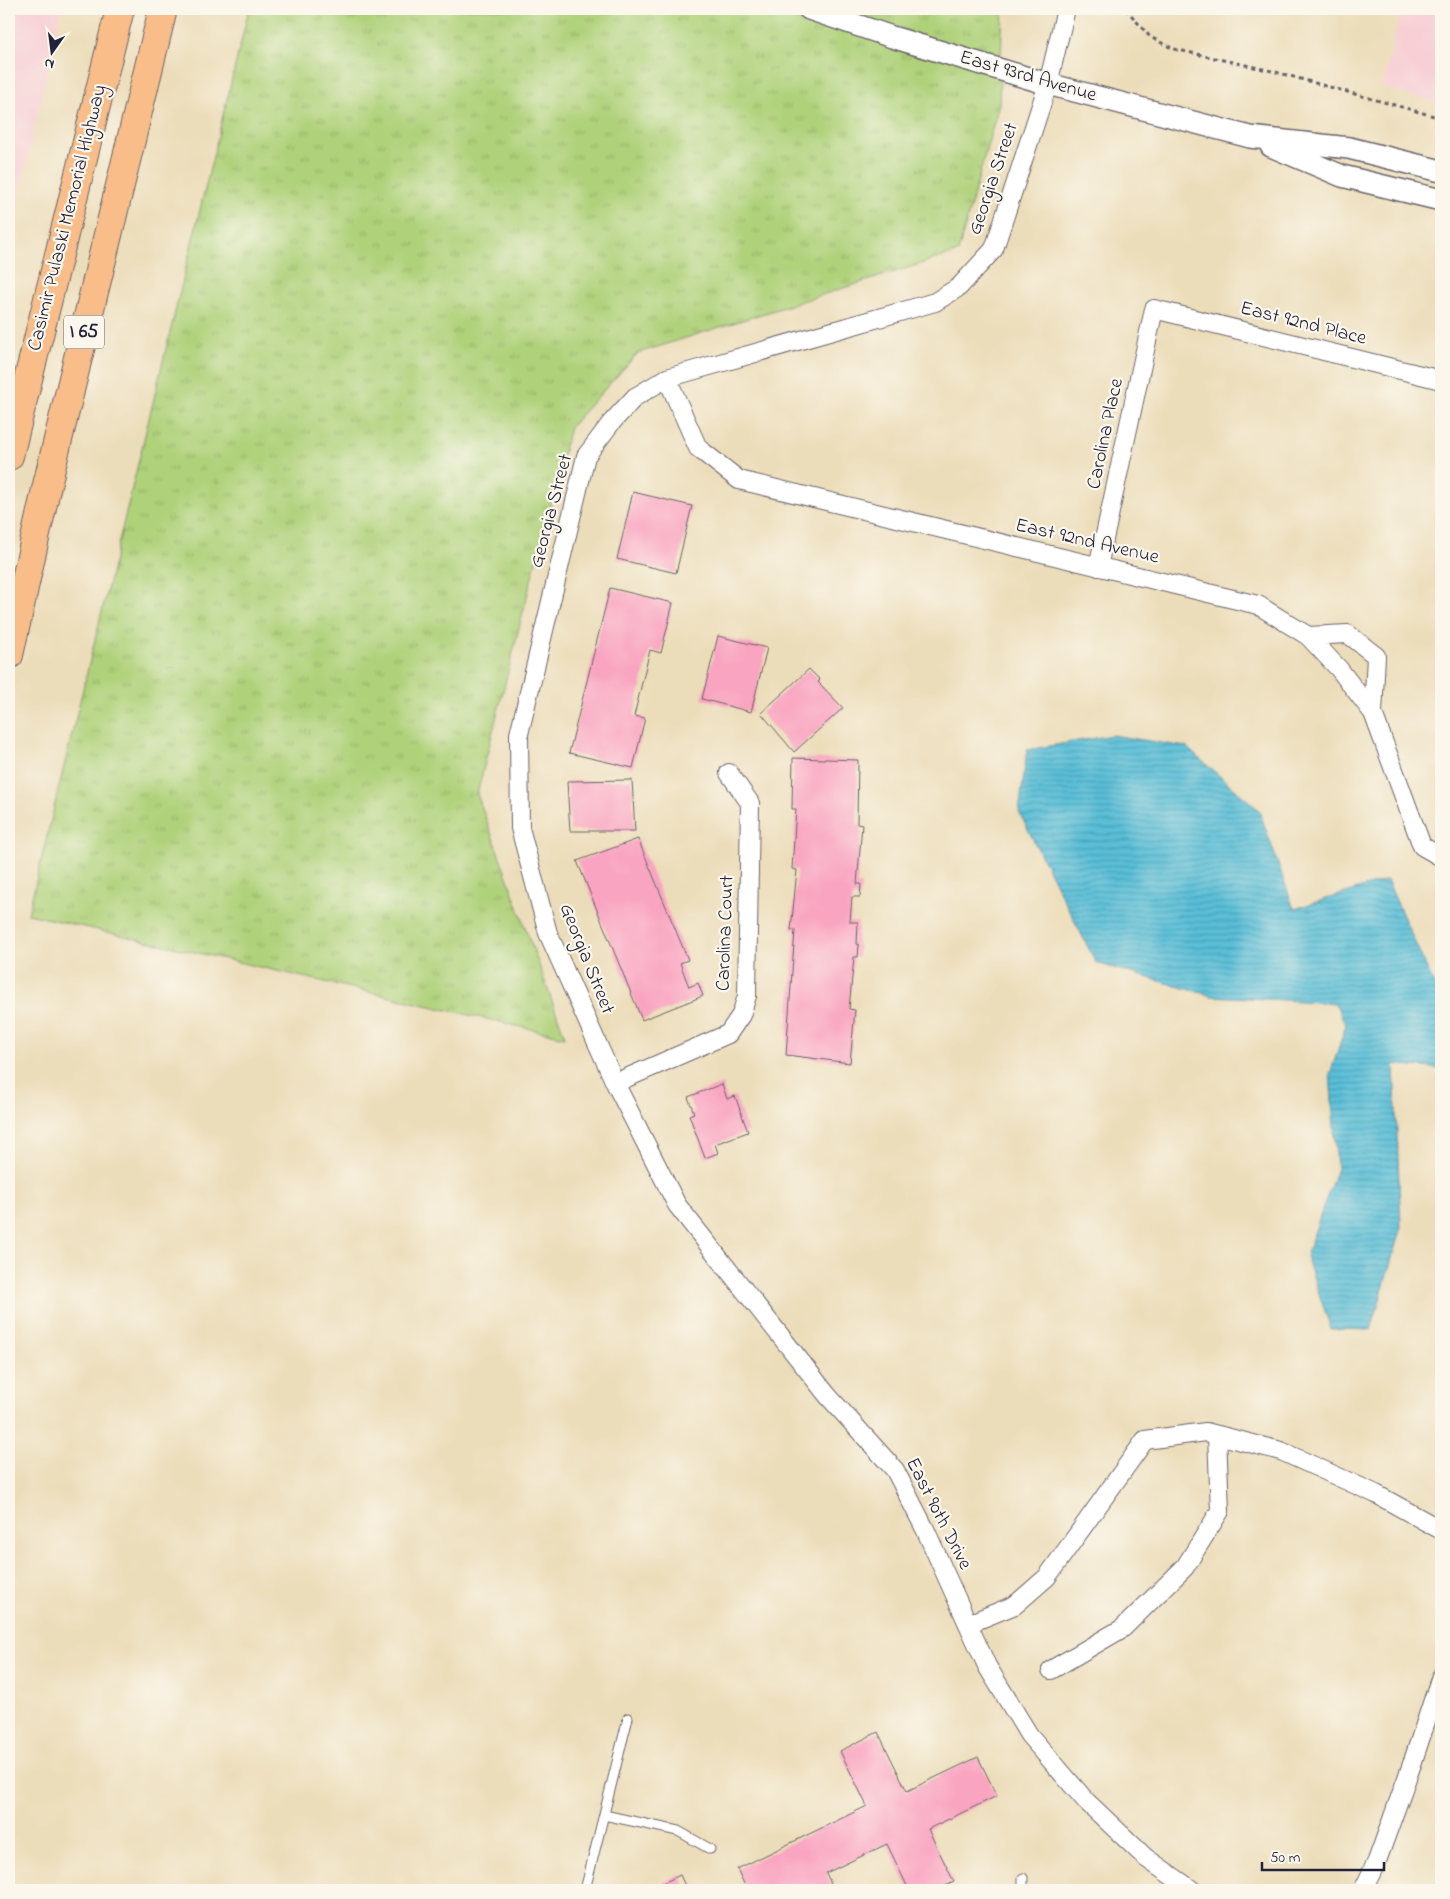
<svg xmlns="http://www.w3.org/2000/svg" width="1450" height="1899" viewBox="0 0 1450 1899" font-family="'Indie Flower',sans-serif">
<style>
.built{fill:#f7cfd5}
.grass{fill:url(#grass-tufts);stroke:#687a5a}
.water{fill:url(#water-rules);stroke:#3e708a}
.building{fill:#f9a5c1}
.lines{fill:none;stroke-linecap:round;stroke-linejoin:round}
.service-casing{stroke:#696367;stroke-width:11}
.minor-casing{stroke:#696367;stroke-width:20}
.tertiary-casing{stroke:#696367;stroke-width:24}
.motorway-casing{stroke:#696367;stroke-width:30}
.path{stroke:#696367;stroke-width:3;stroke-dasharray:4 4;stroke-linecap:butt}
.service{stroke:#fff;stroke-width:9}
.minor{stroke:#fff;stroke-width:18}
.tertiary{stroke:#fff;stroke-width:21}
.motorway{stroke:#f8bd89;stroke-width:28}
.labels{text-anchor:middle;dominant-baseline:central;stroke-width:4.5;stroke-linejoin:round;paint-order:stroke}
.shield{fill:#fbf7ec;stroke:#636270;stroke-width:1}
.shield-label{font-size:19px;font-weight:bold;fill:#22223b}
.street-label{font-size:20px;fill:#22223b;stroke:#fbf7ec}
</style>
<defs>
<pattern id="grass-tufts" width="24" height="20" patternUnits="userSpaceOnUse" patternTransform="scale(1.25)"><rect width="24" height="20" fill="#afd179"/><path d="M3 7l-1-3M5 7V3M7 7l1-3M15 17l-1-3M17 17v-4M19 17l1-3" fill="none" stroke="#96b36a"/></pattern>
<pattern id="water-rules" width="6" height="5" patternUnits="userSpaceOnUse" patternTransform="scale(1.25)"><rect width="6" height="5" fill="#5abfd8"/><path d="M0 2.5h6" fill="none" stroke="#4a9bb0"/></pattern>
</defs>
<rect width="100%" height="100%" fill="#fbf7ec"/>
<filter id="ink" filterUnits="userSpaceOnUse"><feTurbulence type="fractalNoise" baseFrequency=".02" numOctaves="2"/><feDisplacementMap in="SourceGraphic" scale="10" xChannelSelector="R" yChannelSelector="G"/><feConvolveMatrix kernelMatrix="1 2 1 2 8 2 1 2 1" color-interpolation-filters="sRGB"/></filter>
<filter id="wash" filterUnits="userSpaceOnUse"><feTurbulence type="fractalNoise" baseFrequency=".0096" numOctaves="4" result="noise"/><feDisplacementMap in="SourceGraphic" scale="20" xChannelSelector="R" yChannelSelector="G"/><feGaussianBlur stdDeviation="1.12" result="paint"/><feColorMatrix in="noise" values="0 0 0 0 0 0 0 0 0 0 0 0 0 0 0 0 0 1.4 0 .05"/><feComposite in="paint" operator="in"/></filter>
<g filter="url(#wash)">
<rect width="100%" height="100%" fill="#ecddba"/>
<path class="built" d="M9,9h52l-52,232z
M1402,9h39v95l-59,-17z"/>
<path class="grass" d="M249,9h754l-4,95 -41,148 -320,101 -68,74 -93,367 88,243 -537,-123z"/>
<path class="water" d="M1112,735l74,12 73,63 35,99 93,-29 54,120v69l-47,-5 7,163 -30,103 -40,-1 -25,-73 31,-88 -7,-94 16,-49 -11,-22 -123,-7 -116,-33 -77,-151 8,-62z"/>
<g id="blocks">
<path class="building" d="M633,492l59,14 -16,67 -59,-14z
M610,588l63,15 -12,50 -11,-3 -16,66 11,2 -12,50 -64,-15z
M718,636l49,12 -16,64 -49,-13z
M809,669l11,11 -2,2 25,26 -49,44 -33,-39z
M793,758l65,2 -1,64 5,1 -5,59h4l-1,13h-8l-2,25h8l-1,22 2,1 -1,12h-4l-5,52 6,1 -5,53 -64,-8 9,-125h-4l6,-60 -5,-1 4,-60h-4z
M632,780l3,51h-65l-3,-50z
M638,839l50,121 -8,3 9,24 9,-4 5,13 -61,24 -65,-159z
M722,1084l5,15 8,-3 13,36 -33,12 3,9 -13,5 -16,-43 5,-2 -6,-16z
M878,1732l29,59 71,-34 19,39 -69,33 26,53 -18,8h-27l-22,-46 -61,29 8,17h-87l-10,-21 130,-63 -27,-55z
M680,1875l7,15h-39z"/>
</g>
</g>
<g filter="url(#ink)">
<use href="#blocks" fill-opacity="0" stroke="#696367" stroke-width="1"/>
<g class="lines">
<defs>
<path id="service" d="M604,1815l74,16 32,18
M1023,1878v12
M585,1890l43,-172"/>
<path id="minor" d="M1066,9l-18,75 -54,165 -35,38 -24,15 -268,76 -32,19 -24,26 -25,33 -67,278 1,94 28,105 67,150 62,122 151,191 67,74 30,59 62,137 42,69 57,66 60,57 46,32
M667,378l31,70 41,32 519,125 50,31 31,33 34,44 49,133
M1098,567l56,-258 287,71
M1308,636l40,-2 28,22 -3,57
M1422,846l19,11
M615,1083l113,-49 13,-19 6,-19 3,-193 -21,-30
M968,1624l47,-19 32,-28 98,-137 61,-8 75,19 95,43 65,36
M1051,1670l72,-42 62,-61 35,-56 -3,-76
M1363,1890l14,-29 35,-97 29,-88"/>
<path id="tertiary" d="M809,9l83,28 156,47 202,53 99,11 92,23
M1271,146l71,30 99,24"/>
<path id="motorway" d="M9,456l111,-447
M9,655l38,-170 116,-476"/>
</defs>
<use href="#service" class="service-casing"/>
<use href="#minor" class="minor-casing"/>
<use href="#tertiary" class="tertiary-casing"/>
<use href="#motorway" class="motorway-casing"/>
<path class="path" d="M1126,9l24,28 24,12 98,22 169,47"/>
<use href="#service" class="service"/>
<use href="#minor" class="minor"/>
<use href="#tertiary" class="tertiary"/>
<use href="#motorway" class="motorway"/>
</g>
</g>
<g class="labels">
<rect class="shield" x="64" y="315.5" width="40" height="33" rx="4"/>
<g class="shield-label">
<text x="84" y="332">I 65</text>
</g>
<g class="street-label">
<text transform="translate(1028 77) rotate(16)">East 93rd Avenue</text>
<text transform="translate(994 179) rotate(-71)">Georgia Street</text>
<text transform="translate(68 218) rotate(-76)">Casimir Pulaski Memorial Highway</text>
<text transform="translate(1303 324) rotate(14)">East 92nd Place</text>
<text transform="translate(1106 434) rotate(-78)">Carolina Place</text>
<text transform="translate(552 511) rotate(-75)">Georgia Street</text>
<text transform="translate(1087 542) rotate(13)">East 92nd Avenue</text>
<text transform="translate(726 933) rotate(-88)">Carolina Court</text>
<text transform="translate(586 959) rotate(68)">Georgia Street</text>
<text transform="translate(938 1514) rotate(63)">East 90th Drive</text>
</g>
</g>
<rect width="1450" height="1899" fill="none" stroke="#fbf7ec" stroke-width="30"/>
<g transform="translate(52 52) rotate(194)" stroke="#fbf7ec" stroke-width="4" paint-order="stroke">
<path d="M0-4L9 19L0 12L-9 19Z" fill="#22223b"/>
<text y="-8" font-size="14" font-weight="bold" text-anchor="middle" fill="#22223b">N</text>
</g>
<path d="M1262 1862v8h122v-8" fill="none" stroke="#22223b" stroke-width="2.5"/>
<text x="1270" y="1862" font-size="15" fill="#22223b" stroke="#fbf7ec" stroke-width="4" paint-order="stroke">50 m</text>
</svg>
